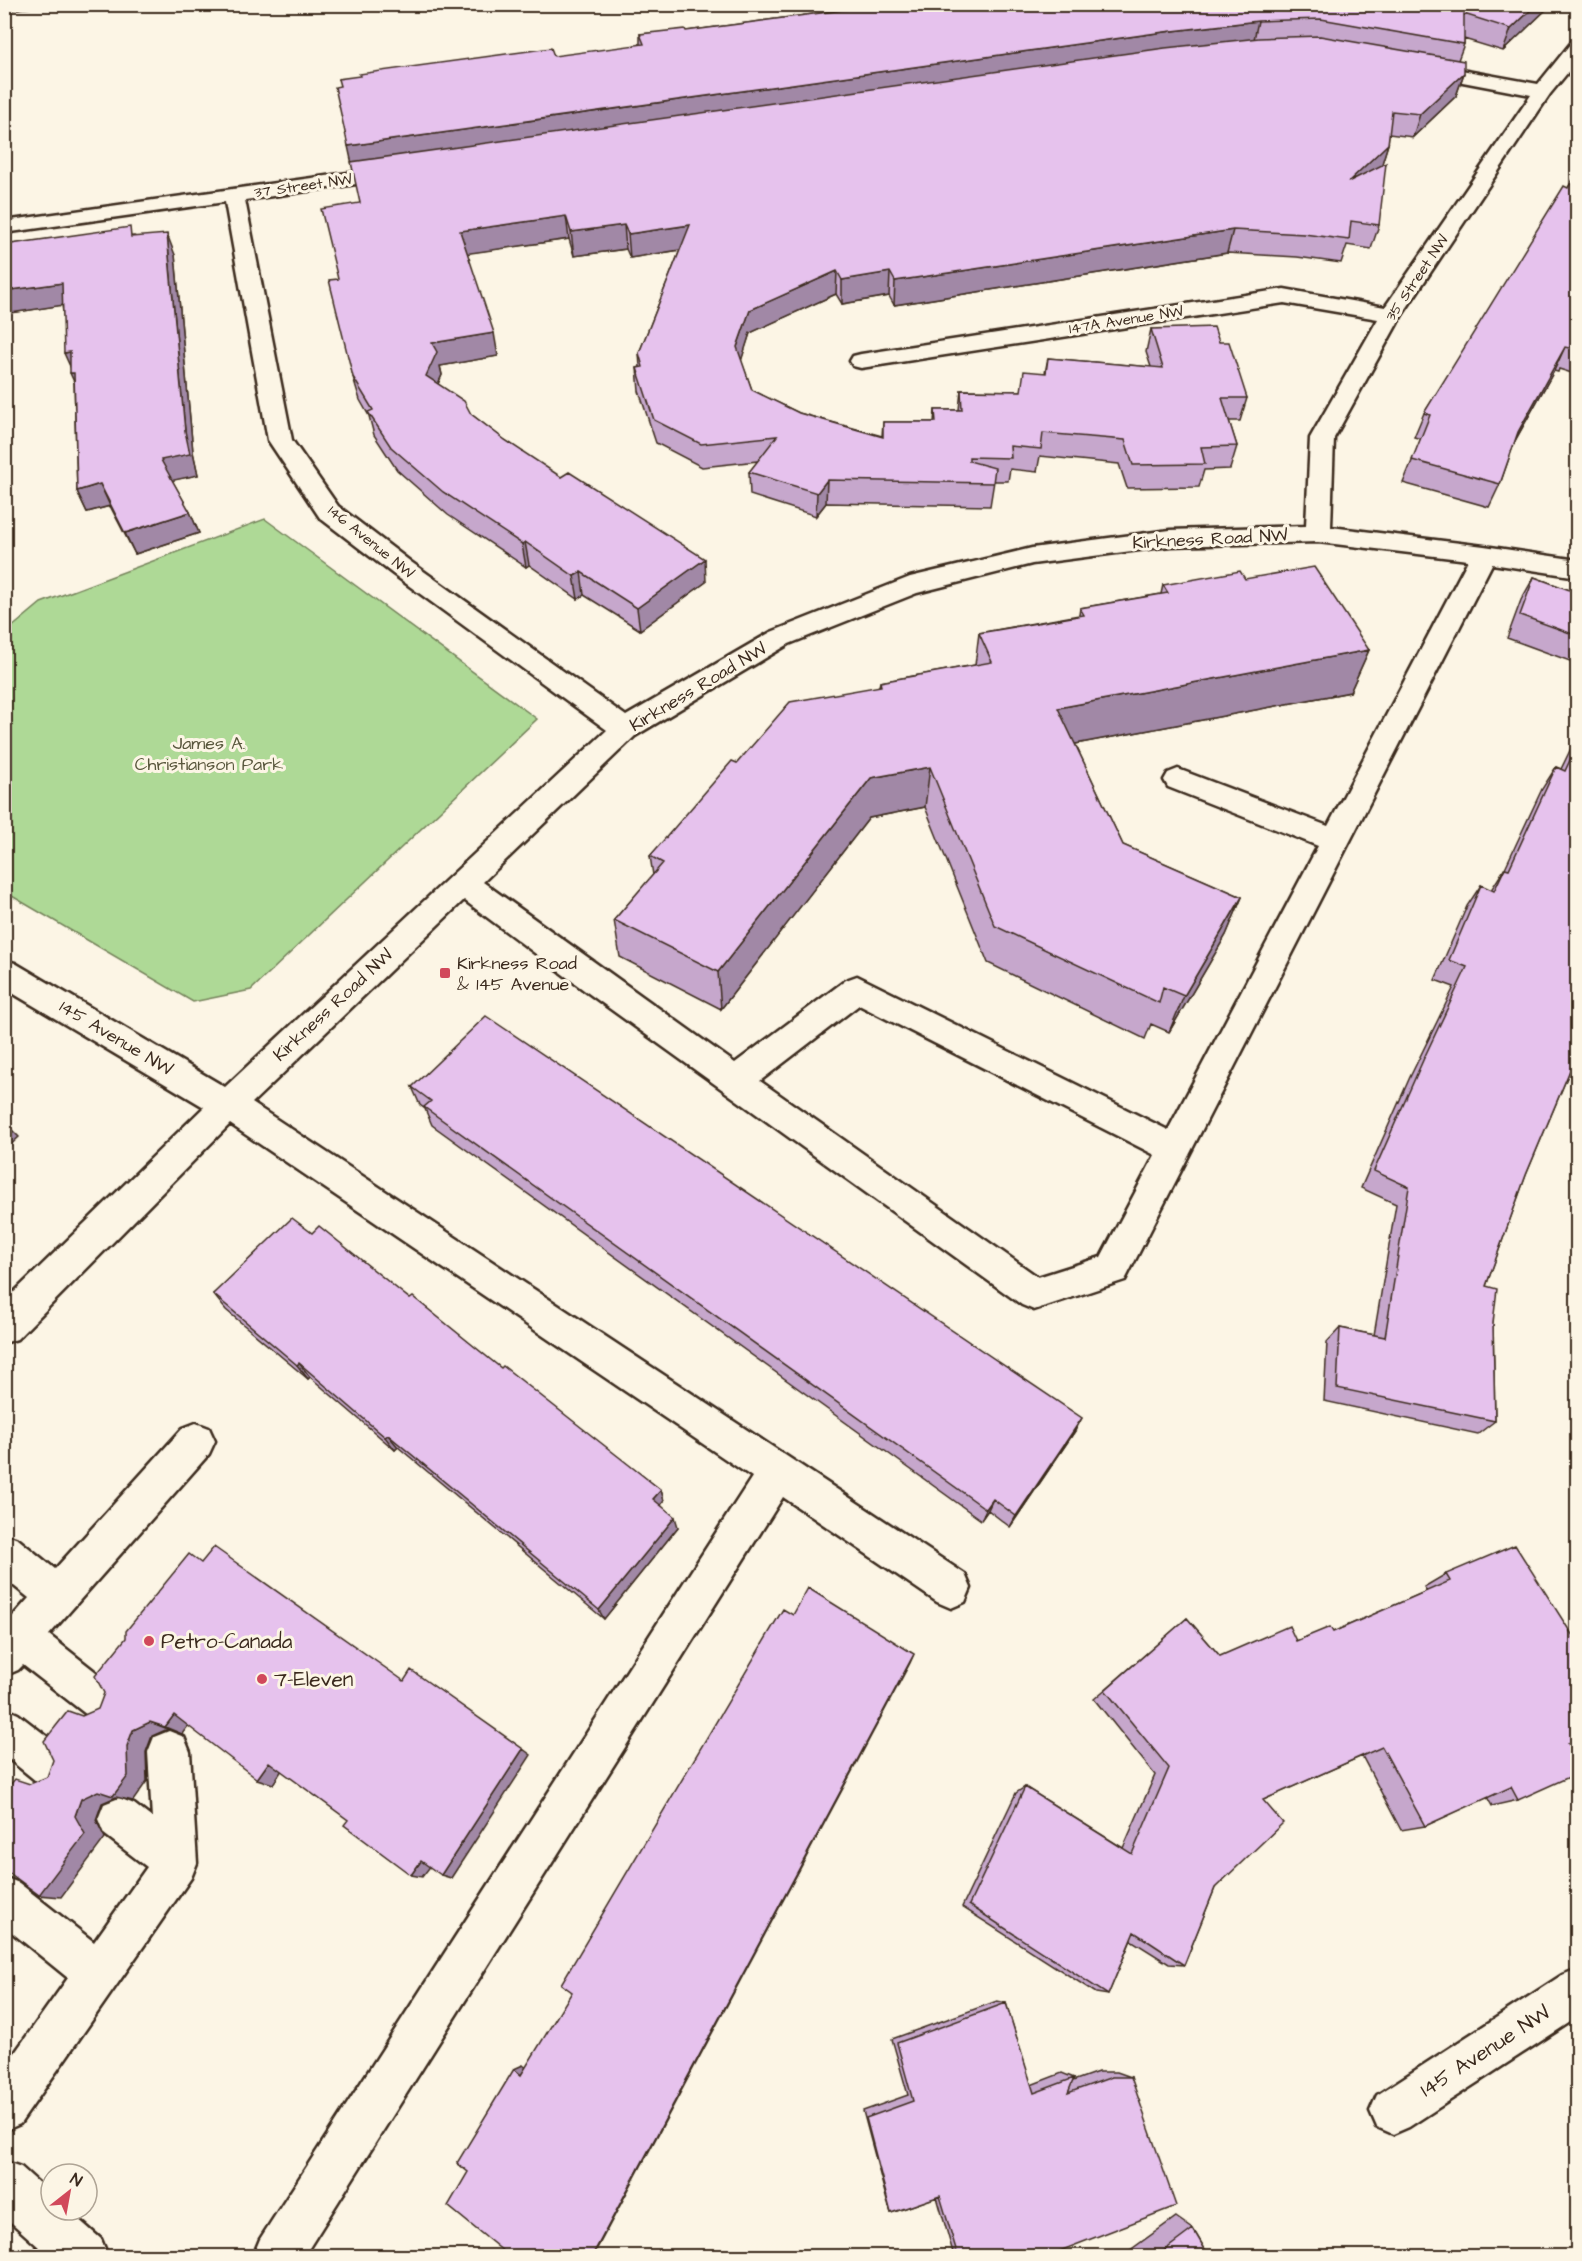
<svg xmlns="http://www.w3.org/2000/svg" width="1582" height="2261" viewBox="0 0 1582 2261" font-family="'Architects Daughter',sans-serif">
<style>
.green{fill:#aed996;stroke:#74825a;stroke-width:1.5}
.lines{fill:none;stroke-linecap:round;stroke-linejoin:round}
.minor-casing{stroke:#3b2a1e;stroke-width:5}
.major-casing{stroke:#3b2a1e;stroke-width:5}
.minor{fill:#fcf5e5;fill-rule:evenodd}
.major{fill:#fcf5e5;fill-rule:evenodd}
.rail-casing{stroke:#3b2a1e;stroke-width:4.5}
.rail{stroke:#fcf5e5;stroke-width:3;stroke-dasharray:8;stroke-linecap:butt}
.wall{fill:#c6a7cc;stroke:#3b2a1e;stroke-width:1.5}
.shaded-wall{fill:#a188a6;stroke:#3b2a1e;stroke-width:1.5}
.building{fill:#e6c2ed;stroke:#3b2a1e;stroke-width:1.5}
.poi-dot{fill:#d1495b;stroke:#fcf5e5;stroke-width:2}
.labels{text-anchor:middle;dominant-baseline:central;stroke-width:6;stroke-linejoin:round;paint-order:stroke}
.far-street-label{font-size:15px;fill:#3b2a1e;stroke:#fcf5e5}
.street-label{font-size:18px;fill:#3b2a1e;stroke:#fcf5e5}
.park-label{font-size:18px;fill:#58563c;stroke:#fcf5e5}
.poi-label{font-size:18px;fill:#3b2a1e;stroke:#fcf5e5;text-anchor:start}
.near-poi-label{font-size:21px;fill:#3b2a1e;stroke:#fcf5e5;text-anchor:start}
.near-street-label{font-size:21px;fill:#3b2a1e;stroke:#fcf5e5}
</style>
<rect width="100%" height="100%" fill="#fcf5e5"/>
<filter id="ink" filterUnits="userSpaceOnUse"><feTurbulence type="fractalNoise" baseFrequency=".0167" numOctaves="2"/><feDisplacementMap in="SourceGraphic" scale="12" xChannelSelector="R" yChannelSelector="G"/><feConvolveMatrix kernelMatrix="1 2 1 2 8 2 1 2 1" color-interpolation-filters="sRGB"/></filter>
<g filter="url(#ink)">
<path class="green" d="M265,519l272,200 -286,271 -58,12 -188,-110v-259l36,-30z"/>
<g class="lines">
<defs>
<path id="minor" d="M1578,42v18l-28,34 -148,221 -68,123 -3,89 153,19 94,14v17l-86,-13 -367,716 -91,30 -12,-5 -438,-315 -120,-90 -212,203 713,471 6,14 -6,14 -14,6 -14,-6 -154,-105 -479,759h-51l7,-17 492,-762 -522,-353 -213,215 -13,4v-41l200,-195 -200,-119v-28l11,3 210,124 382,-357 -214,-156 -73,-56 -52,-78 -43,-238 -221,31v-12l394,-55 7,2 3,4 -3,4 -7,2 -153,22 47,240 46,66 73,56 215,154 145,-84 139,-55 122,-29 138,-18 136,-4 4,-88 68,-119 -94,-16 -423,65 -8,-2 -3,-5 3,-5 8,-2 423,-65 101,18 146,-212 -121,-23 -2,-4 2,-4 7,-2 121,22 33,-41zM1318,542l150,18 -140,266 -150,-57 -10,4 -4,7 4,7 150,59 -150,284 -311,-154 -11,4 -111,83 -252,-181 152,-146 154,-92 128,-51 115,-29 138,-18zM859,1005l296,150 -54,102 -63,20 -278,-196z
M196,1423l13,5 6,13 -6,13 -160,181 66,52 6,14 -6,14 -14,6 -14,-6 -64,-50 -5,5 -14,6v-50l25,-28 -25,-20v-44l14,5 37,30 128,-141z
M4,1708l14,6 48,37 6,15 -6,15 -15,6 -15,-6 -32,-26z
M169,1731l15,6 6,15 7,111 -6,15 -171,246 -16,7v-63l64,-90 -64,-52v-49l15,6 75,59 53,-75 -43,-33 -6,-15 6,-15 15,-6 15,6 18,14 -4,-66 6,-15z
M1578,1969v48l-169,110 -16,7 -16,-7 -7,-16 7,-16 185,-120z"/>
<path id="major" d="M4,2161l17,6 30,27v16h17l33,29 7,17h-59l-45,-40z"/>
</defs>
<use href="#minor" class="minor-casing"/>
<use href="#major" class="major-casing"/>
<use href="#minor" class="minor"/>
<use href="#major" class="major"/>
<defs>
<path id="rail" d="M4,9l42,-5"/>
</defs>
<use href="#rail" class="rail-casing"/>
<use href="#rail" class="rail"/>
</g>
<path class="wall" d="M888,4h664l-49,47 -39,-12v5l-6,16 6,13 -8,23 -43,41 -24,-3 -1,10 -7,22 -2,59 -8,24 -24,-4 -6,18 -44,-6 -70,-4 -333,52 -5,-9 -47,8 -6,-10 -86,39 -9,27 11,30 47,23 83,23 1,-14h51l1,-12h24l2,-20 60,1 24,-18 3,-15 103,9 -5,-15 5,-23 68,13 28,56 -7,23h-11l8,25 -7,23 -26,1 -5,17 -72,1 -8,-24 -79,-8 -3,16 -27,-3 -2,12h-14l-4,25 -164,-3 -10,13 -66,-21 -1,-23 9,-11 -56,6 -46,-24 -17,-52 -2,-23 3,-1 -1,-14 41,-103 -50,8 -4,-9 -52,7 -5,-17 -102,14 31,103 -58,10 2,9 -4,9 33,30 34,26 201,142 -66,48 -56,-35 -6,4 -49,-34 -3,2 -78,-52 -51,-45 -23,-35 -5,-19 -9,-16 -7,-23 -15,-98 22,-76 280,-159v-10l46,-3z
M1578,172v203l-19,-6 -1,3 -4,-1 -39,70 -15,43 -11,23 -86,-24 18,-44 -7,-2 10,-24z
M134,236l41,19 18,197 5,23 -26,5 18,32 9,21 -64,21 -25,-48 -23,6 -10,-21 -3,-110 -4,-15 -8,-61 -58,9v-69z
M1534,577l44,16v71l-71,-26 14,-38z
M1245,579l124,71 -19,42 -275,52 48,101 119,52 -16,38 -57,97 -18,-8 -6,15 -157,-76 -63,-156 -56,11 -148,191 -101,-52 -6,-37 39,-45 -3,-19 87,-93 142,-77 1,-4 95,-17 4,-32 100,-18 1,-7 81,-14 2,-9z
M1578,734v317l-52,124 -40,111 7,37 2,98 -17,13 -154,-33 3,-59 13,-14 34,7 22,-131 -35,-16 49,-111 44,-90 -19,-7 32,-74 14,-21 10,5 14,-22 37,-79 14,-22 5,2z
M412,1087l663,344 -65,96 -22,-17 -7,10 -549,-395 -7,-16 -5,-4z
M312,1233l98,66 251,191 3,11 -3,4 17,22 -74,92 -206,-172 -3,3 -85,-73 -2,2 -82,-69 -13,-16z
M1446,1574l122,169 -50,57 -26,6 -5,-9 -62,29 -24,4 -39,-74 -99,44 -48,88 -31,77 -15,-1 -38,-24 -23,55 -12,-2 -134,-86 54,-114 9,-6 98,61 32,-73 -61,-76 93,-81 33,38 76,-15 37,-9 94,-41 -3,-4z
M997,2001l9,2 25,82 31,-12 12,5 -1,3 25,-9h19l14,5 -84,179h-93l-17,-59 -46,16 -4,-12 -24,-90 45,-16 -16,-56z
M1176,2217l17,12 16,27h-87z"/>
<path class="shaded-wall" d="M1537,4h15l-49,47 8,-22z
M1258,21l-5,23 -900,125 -5,-23 816,-114z
M1464,73l-8,23 -43,41 7,-23z
M1388,144l-7,23 -33,15z
M566,216l3,23 -105,15 -4,-23z
M624,225l2,24 -52,7 -3,-24z
M690,225l2,23 -62,10 -2,-24z
M1233,230l-6,23 -333,52 1,-24z
M167,234l8,21 18,197 5,23 -28,6 -9,-21 24,-29z
M837,271l-1,23 -86,39 -12,38 -1,-24 13,-37z
M890,272l-1,24 -47,8v-24z
M62,283l9,21 -67,10v-23z
M494,333l4,23 -58,10 2,9 -11,24 -5,-23 6,-33z
M1565,347l-11,24 -47,84 11,-23z
M70,352l10,43 -10,-22h3l-9,-20z
M827,480l-1,23 -10,13 1,-23z
M100,484l10,22 -23,6 -10,-21z
M190,512l9,21 -64,21 -10,-21z
M525,542l4,23 -3,2 -4,-23z
M705,559l1,23 -66,48 -3,-22z
M581,572l3,23 -6,4 -4,-23z
M1369,650l-19,42 -301,57 9,-41z
M930,767l-5,40 -56,11 -148,191 -3,-37 153,-194z
M1242,897l-16,38 -57,97 15,-36z
M4,1122l15,15 -15,14z
M299,1363l11,14 -2,2 -11,-14z
M1082,1418l-7,13 -65,96 6,-11z
M388,1435l10,12 -3,3 -10,-13z
M661,1490l3,11 -8,9 -3,-11z
M993,1499l-5,11 -7,10 5,-11z
M675,1517l3,10 -74,92 -5,-9z
M914,1654l-4,9 -317,593h-1z
M174,1715l17,7 -9,12 -17,-7z
M150,1722l18,7 -16,7 -6,16 1,29 -14,20 -17,-4 -14,6 -6,17 9,18 -44,59 -22,-2 36,-79 6,-17 46,-53 6,-16z
M523,1749l8,6 -80,123 -10,-3z
M269,1762l15,5 -11,17 -16,-5z
M421,1861l11,3 -10,13 -11,-2z
M523,2065l7,6 -9,4 -7,-6z"/>
<path class="building" d="M888,4h649l-26,25 -47,-15v30l-143,-25 -63,2 -94,11 -816,114 -13,-59 5,-1 -2,-7 22,-3 -1,-2 192,-26 3,8 90,-12 -4,-10 45,-5 1,2z
M1320,36l144,25v12l-44,41 -28,-3 -4,33 -40,38 38,-19 -7,62 -28,-4 -2,19 -45,-6 -71,-4 -338,51 -5,-9 -48,8 -5,-9 -87,39 -13,37 15,43 47,23 84,24v-15h53l-1,-12h27l-1,-20 60,1 3,-20 22,2 2,-15 115,10 -12,-39 63,-2 5,15h10l18,56h-25l15,48 -36,1 4,17 -72,1 -8,-25 -82,-7 -2,16 -31,-3 1,12 -42,-1v4l26,7 -2,15 -166,-3 -10,13 -68,-21 28,-36 -76,8 -47,-24 -17,-52 6,-1 -4,-14 51,-128 -62,9 -4,-9 -53,7 -5,-16 -106,15 34,102 -62,10 5,9 -11,24 38,25 7,13 34,26 56,37 8,-5 136,87 -68,49 -56,-36 -7,4 -49,-34 -3,2 -79,-52 -52,-45 -23,-35 5,-2 -20,-33 -24,-97 9,-1 -17,-70 39,-6 -9,-41 814,-114 94,-10z
M1578,172v176l-7,-2 -2,2 -4,-1 -47,85 -18,52 -88,-24 18,-45 -6,-2 140,-227 4,2z
M130,227l1,10 36,-3 18,197 5,23 -29,6 29,52 -65,21 -25,-49 -23,7 -3,-118h-4v-21l-6,1 -2,-70 -58,8v-46z
M1314,567l55,83 -311,58 65,137 119,52 -58,99 -21,-9 -4,16 -164,-77 -65,-159 -59,11 -153,194 -104,-52 49,-57 -13,-7 82,-95 5,2 53,-61 91,-16 -1,-4 112,-20 -13,-29 105,-18 -4,-7 88,-15 -5,-8 77,-14 5,8z
M1534,577l44,16v43l-58,-21z
M1578,743v308l-52,124 -40,111 11,3 -4,34 2,98 -158,-33 3,-60 45,9 24,-150 -35,-16 50,-113 43,-91 -18,-7 32,-75 13,6 11,-23 4,1 47,-102 9,4z
M486,1016l596,402 -66,98 -23,-17 -7,10 -562,-402 7,-6 -19,-14z
M292,1218l20,15 7,-7 91,73 3,-2 88,71 2,-2 158,124 -8,9 22,18 -76,93 -211,-175 -3,2 -86,-74 -2,2 -84,-71z
M1515,1545l63,99v95l-10,4 10,16v14l-60,27 -7,-13 -86,39 -43,-79 -119,53 20,23 -68,65 -31,77 -50,-33 -26,63 -139,-90 56,-118 107,67 37,-86 -64,-78 82,-72 33,38 69,-30 7,15 34,-14 3,5 117,-51 -4,-7z
M214,1547l190,134 7,-11 112,79 -82,126 -20,-14 -10,14 -67,-50 4,-5 -79,-58 -12,17 -83,-64 -9,12 -15,-5 -17,8 -6,16 1,30 -15,20 -15,-5 -17,8 -6,17 10,18 -46,61 -35,-26v-77l11,-13 15,5 17,-7 6,-17 -9,-19 24,-30 14,5 16,-7 6,-16 -9,-17 31,-38v-7l63,-77 12,9z
M808,1588l106,66 -322,602h-83l-61,-50 20,-34 -11,-9 57,-94 7,6 51,-83 -11,-8 222,-375 10,6z
M1006,2003l28,90 40,-15 -6,15 44,-16h19l45,129 -129,50h-89l-18,-60 -49,17 -25,-95 47,-17 -16,-58z
M1193,2229l16,27h-52z"/>
</g>
<g class="poi-dot">
<rect x="439" y="967" width="12" height="12" rx="3"/>
<circle cx="149" cy="1641" r="6"/>
<circle cx="262" cy="1679" r="6"/>
</g>
<g class="labels">
<g class="far-street-label">
<text transform="translate(303 186) rotate(-8)">37 Street NW</text>
<text transform="translate(1417 278) rotate(-56)">35 Street NW</text>
<text transform="translate(1126 320) rotate(-9)">147A Avenue NW</text>
<text transform="translate(371 542) rotate(39)">146 Avenue NW</text>
</g>
<g class="street-label">
<text transform="translate(1210 539) rotate(-3)">Kirkness Road NW</text>
<text transform="translate(698 687) rotate(-31)">Kirkness Road NW</text>
<text transform="translate(333 1005) rotate(-43)">Kirkness Road NW</text>
<text transform="translate(116 1038) rotate(31)">145 Avenue NW</text>
</g>
<g class="park-label">
<text x="209" y="743">James A.<tspan x="209" dy="21">Christianson Park</tspan></text>
</g>
<g class="poi-label">
<text x="457" y="963">Kirkness Road<tspan x="457" dy="21">&amp; 145 Avenue</tspan></text>
</g>
<g class="near-poi-label">
<text x="161" y="1641">Petro-Canada</text>
<text x="274" y="1679">7-Eleven</text>
</g>
<g class="near-street-label">
<text transform="translate(1485 2051) rotate(-33)">145 Avenue NW</text>
</g>
</g>
<rect width="1582" height="2261" fill="none" stroke="#fcf5e5" stroke-width="24"/>
<rect x="12" y="12" width="1558" height="2237" fill="none" stroke="#3b2a1e" stroke-width="2" filter="url(#ink)"/>
<g transform="translate(69 2192) rotate(31)"><circle r="28" fill="#fcf5e5" stroke="#afa495" stroke-width="1.5"/>
<path d="M0-4.5L10 22L0 15L-10 22Z" fill="#d1495b"/>
<text y="-9" font-size="16" font-weight="bold" text-anchor="middle" fill="#3b2a1e">N</text>
</g>
</svg>
